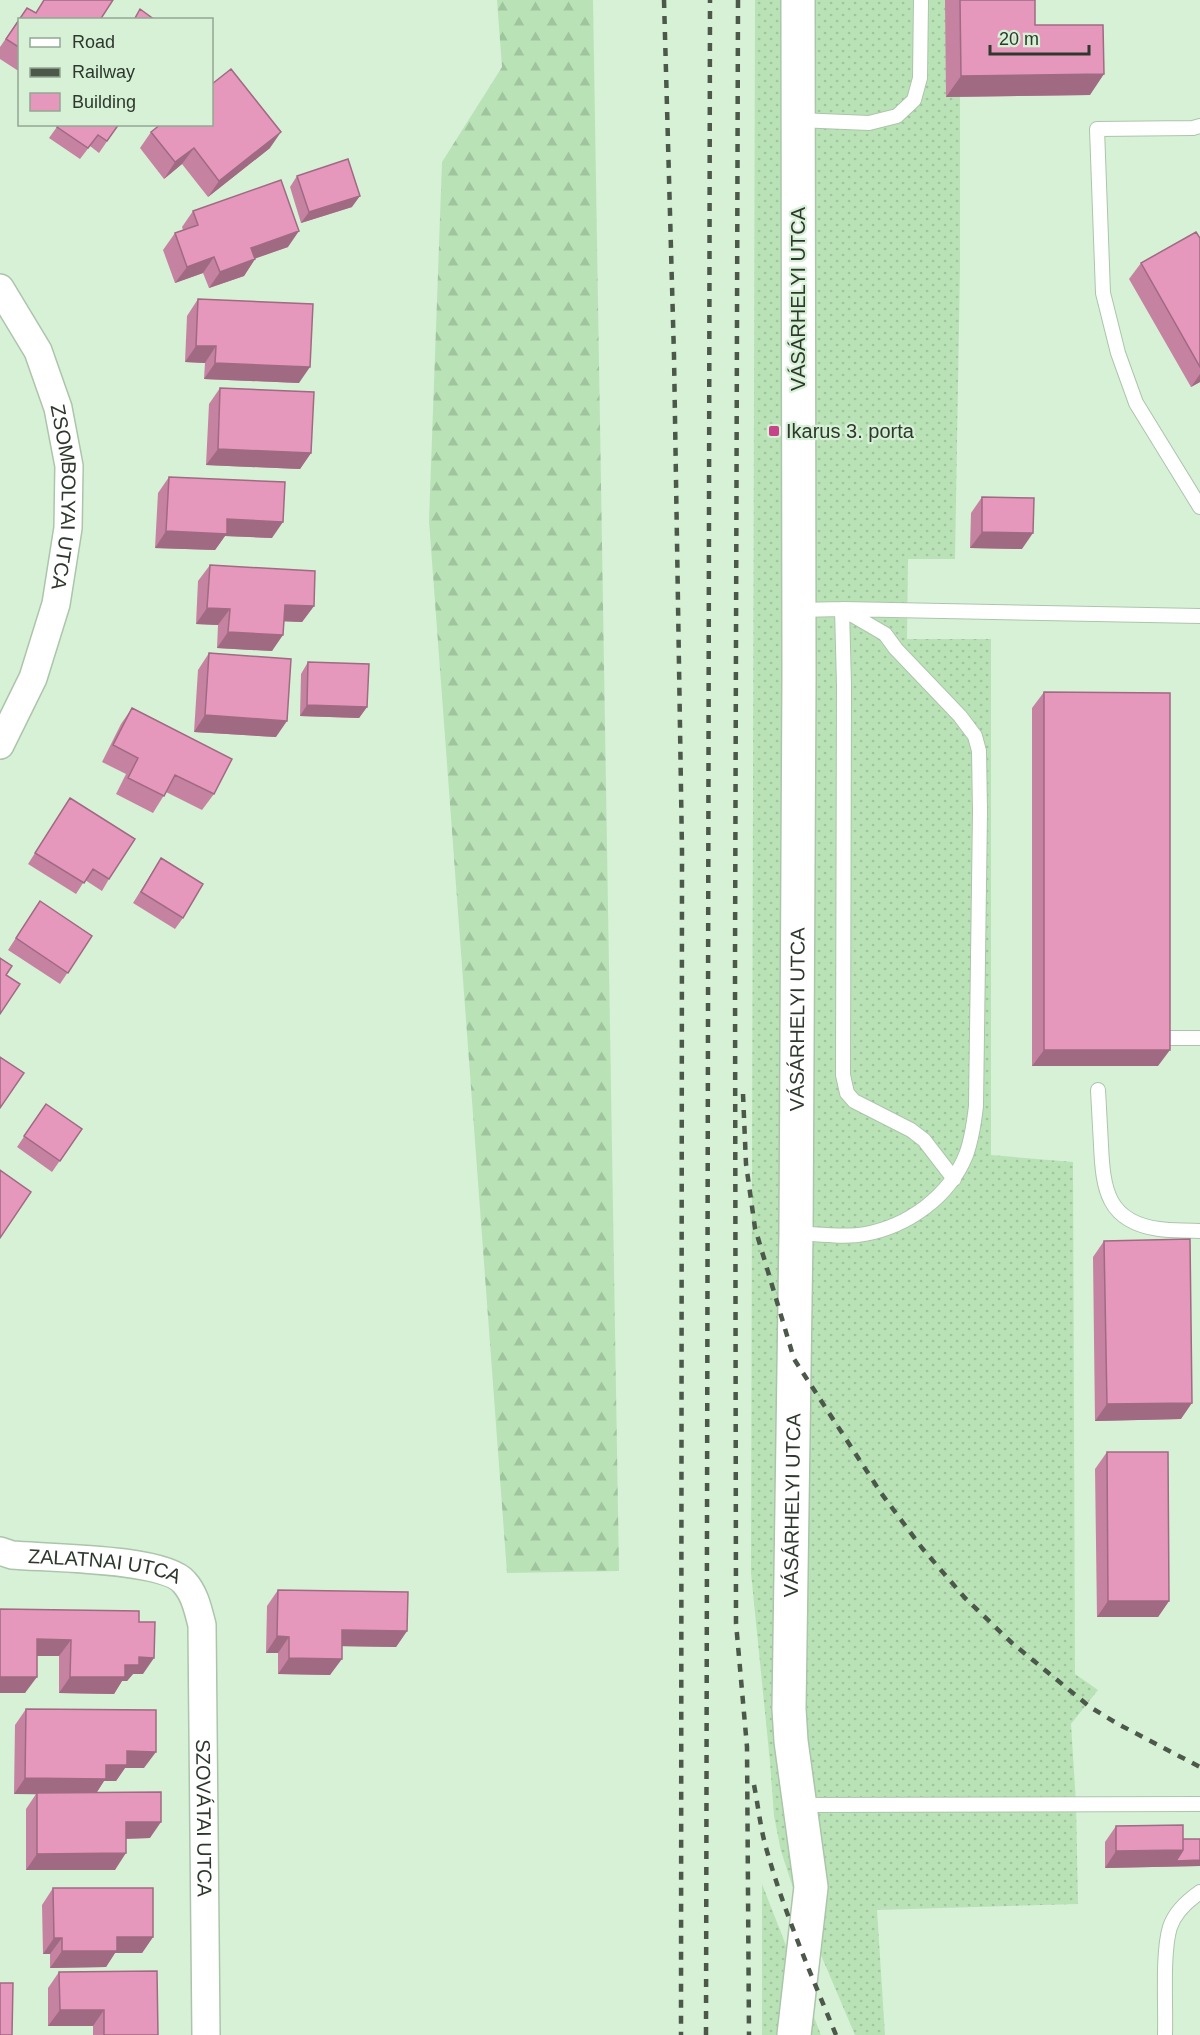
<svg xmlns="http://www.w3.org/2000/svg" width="1200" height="2035" viewBox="0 0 1200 2035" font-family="Helvetica,sans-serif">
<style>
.grass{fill:url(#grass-dots)}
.forest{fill:url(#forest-firs)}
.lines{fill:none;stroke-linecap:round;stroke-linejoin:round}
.service-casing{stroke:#acc5aa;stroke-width:16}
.minor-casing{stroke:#acc5aa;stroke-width:30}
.tertiary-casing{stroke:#acc5aa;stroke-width:36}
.service{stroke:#fff;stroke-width:14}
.minor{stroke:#fff;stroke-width:27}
.tertiary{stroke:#fff;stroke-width:33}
.rail{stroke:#4b584a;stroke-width:4.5;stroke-dasharray:8 8;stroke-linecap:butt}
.wall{fill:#c583a1}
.shaded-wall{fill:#a06a83}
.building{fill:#e598bb;stroke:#a06a83;stroke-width:1.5}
.poi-dot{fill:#c7448a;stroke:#d7f1d6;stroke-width:2}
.labels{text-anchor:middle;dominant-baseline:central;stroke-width:4.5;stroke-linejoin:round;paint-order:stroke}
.street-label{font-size:20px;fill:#2e382d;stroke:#d7f1d6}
.poi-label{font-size:20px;fill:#2e382d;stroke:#d7f1d6;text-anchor:start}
</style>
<defs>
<pattern id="grass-dots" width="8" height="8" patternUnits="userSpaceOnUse" patternTransform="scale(1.5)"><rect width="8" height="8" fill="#b9e3b7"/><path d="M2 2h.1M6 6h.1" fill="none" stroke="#9fc49e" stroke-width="1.8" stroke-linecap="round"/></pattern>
<pattern id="forest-firs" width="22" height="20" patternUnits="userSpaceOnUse" patternTransform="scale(1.5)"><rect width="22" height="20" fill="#b9e3b7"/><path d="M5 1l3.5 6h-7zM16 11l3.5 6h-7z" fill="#9fc49e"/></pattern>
</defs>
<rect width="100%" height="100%" fill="#d7f1d6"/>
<path class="grass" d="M755,0h205v269l-5,290h-47l-1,80h84v516l82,7 2,512 23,16 -27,34 5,79 2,101 -201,6 8,125h-30l-60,-141 -14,-43 -7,-35 -4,-54 -19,-189z
M762,1884l59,151h-59z"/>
<path class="forest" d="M497,0h96l26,1571 -112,2 -78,-1052 13,-359 60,-95z"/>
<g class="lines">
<defs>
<path id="service" d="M798,120l71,3 28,-7 17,-16 6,-22 1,-78
M1200,126l-7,2 -96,1 6,164 15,60 18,50 64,104
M842,609l2,76 -1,390 4,18 7,8 57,29 13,10 30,39
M799,610l43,-1 358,7
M1168,1038h32
M1098,1090c1,19 2,37 3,55 2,44 6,77 58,84 13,2 27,1 41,2
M796,1233c21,1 49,5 69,1 43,-8 84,-37 101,-79 6,-16 8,-32 10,-49l4,-295 -1,-60 -4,-15 -15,-20 -64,-67 -11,-15 -43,-25
M800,1805l400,-1
M1165,2035c1,-29 -3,-82 5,-108 5,-15 17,-26 30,-35"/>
<g id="minor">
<path id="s1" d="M0,288l38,63 20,57 11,58 -1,62 -12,76 -23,74 -33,67"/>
<path id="s2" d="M0,1551l12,4c34,3 152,3 172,27 11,12 14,28 18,43l4,410"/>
</g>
<g id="tertiary">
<path id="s3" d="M794,2035l17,-148 -20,-146 -2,-32 7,-476 3,-556 -1,-677"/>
</g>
</defs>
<use href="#service" class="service-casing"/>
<use href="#minor" class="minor-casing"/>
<use href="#tertiary" class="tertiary-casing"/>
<use href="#service" class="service"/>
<use href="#minor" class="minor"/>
<use href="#tertiary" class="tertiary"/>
<path class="rail" d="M664,0l10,356 8,495 -1,1184
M738,0l-3,962 1,661 11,124 2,288
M743,1094l3,70 9,64 39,131 87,134 41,55 43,50 47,45 78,64 28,17 82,43
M754,1785c4,20 6,40 11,59 18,66 45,128 71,191
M706,2035l4,-2035"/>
</g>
<path class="wall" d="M113,0l-93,20v52l-20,-13v-12l27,-39 8,5z
M945,0h90v25l55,70 -144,2z
M59,124h60l-20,29 -9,-7 -10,13 -31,-21z
M151,132l119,16 -62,49 -26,-33 -18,15 -24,-31z
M297,176l55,31 -51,16 -11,-36z
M193,211l95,36 -33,11v1l-11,17 -35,12 -6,-15 -28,10 -12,-33 12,-17 8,-3 -1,-3z
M1200,238v144l-9,5 -62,-108 12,-16z
M198,299l101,84 -95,-4 1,-16 -20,-1 2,-46z
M220,388l91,65 -11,16 -94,-4 3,-61z
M169,477l103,61 -47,-2 -10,14 -60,-2 3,-55z
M982,497l40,52 -52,-1 1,-35z
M210,565l104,41 -12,16 -18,-1 -12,30 -55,-3 1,-23 -22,-1 2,-43z
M209,653l67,84 -82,-5 4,-62z
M308,662l59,45 -8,11 -59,-2 1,-42z
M1044,692l114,374h-126v-358z
M132,708l82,86 -12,16 -36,-18 -13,21 -37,-19 10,-20 -24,-12 19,-38z
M70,798l39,81 -7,12 -17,-11 -9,14 -48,-30z
M161,858l22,60 -8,11 -42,-26z
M40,901l52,35 -32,48 -52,-34z
M46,1104l36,25 -30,43 -35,-25z
M1104,1241l77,178 -86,2 -2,-164z
M1107,1452l62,149 -11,16h-61l-2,-148z
M278,1590l129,41 -11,16 -54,-1 -12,29 -52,-1v-21h-12l1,-47z
M0,1609l139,13 4,52h-10l-6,7h-5l-8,13 -55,-1v-37h-22l-12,37z
M26,1709l118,59h-19l-9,13h-12l-7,11 53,46 -24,1 -11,31h-89v-61l10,-15h-22l1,-69z
M1116,1826l67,13h17v27l-95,2v-26z
M53,1888l100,49 -11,16h-27l-9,14 -56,1v-14h-7l-1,-49z
M59,1972l99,63h-65v-9h-45v-38z"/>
<path class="shaded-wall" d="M1104,74l-14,21 -144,2 15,-21z
M281,132l-11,16 -62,49 11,-16z
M194,148l-12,16 -18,15 11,-17z
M360,196l-8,11 -51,16 8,-11z
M299,231l-11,16 -48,17 11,-16z
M214,257l-11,16 -28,10 12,-16z
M255,259l-11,17 -35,12 11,-16z
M196,346h20l-11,17 -20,-1z
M215,363l95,4 -11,16 -95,-4z
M1200,374v8l-9,5z
M218,449l93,4 -11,16 -94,-4z
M227,519l56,3 -11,16 -47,-2 -10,14 -60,-2 11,-17z
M982,532l51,1 -11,16 -52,-1z
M285,605l29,1 -12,16 -28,-1z
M207,608l23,1 -12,16 -22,-1z
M228,632l55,3 -11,16 -55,-3z
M307,705l60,2 -8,11 -59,-2z
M205,715l82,6 -11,16 -82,-5z
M1044,1050h126l-12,16h-126z
M1192,1403l-11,16 -86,2 12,-17z
M1108,1601h61l-11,16h-61z
M342,1630l65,1 -11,16 -66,-1z
M277,1636l12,1 -11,16h-12z
M37,1639l34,1 -12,16h-33z
M139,1657l15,1 -11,16h-10l-6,7h-5l-8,13 -55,-1 11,-16 55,-12z
M289,1658l53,1 -12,16 -52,-1z
M0,1677h37l-12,16h-25z
M127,1751l29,1 -12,16h-19l-9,13h-12l-9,14 -81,-1 11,-16 81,-13z
M126,1822h35l-11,16 -36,1z
M1183,1850l17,10v6l-95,2 11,-17z
M126,1853l-11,17h-89l11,-16z
M117,1937h36l-11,16h-27l-9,14 -56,1 12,-17z
M54,1938h8l-12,16h-7z
M60,2010h44l-11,16h-45z"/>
<path class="building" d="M44,0h69l-13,20h-80v28l-14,-9 21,-31 9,5z
M960,0h75v25h68l1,49 -143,2z
M140,9l15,11h-21z
M231,69l50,63 -62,49 -25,-33 -19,14 -24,-30 10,-8h51v-40z
M59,124h60l-12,17 -9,-6 -10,13 -31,-21z
M348,159l12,37 -51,16 -12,-36z
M281,180l18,51 -48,17 4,11 -35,13 -6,-15 -27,10 -12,-34 23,-8 -5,-14z
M1196,232l4,6v129l-59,-104z
M198,299l115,5 -3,63 -95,-4 1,-17h-20z
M220,388l94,4 -3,61 -93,-4z
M169,477l116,5 -2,40 -56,-3v15l-61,-3z
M982,497l52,1 -1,35 -51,-1z
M210,565l105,6 -1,35 -29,-1 -2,30 -55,-3 2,-23 -23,-1z
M209,653l82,6 -4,62 -82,-6z
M308,662l61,2 -2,43 -60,-2z
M1044,692l126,1v357h-126z
M132,708l100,51 -18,35 -39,-19 -11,21 -36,-18 10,-20 -25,-13z
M70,798l65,41 -26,40 -16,-10 -9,14 -49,-30z
M161,858l42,26 -20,34 -42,-26z
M40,901l52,35 -24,37 -52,-35z
M0,958l12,8 -6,9 14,9 -20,30z
M0,1057l24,16 -24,35z
M46,1104l36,25 -22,32 -36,-25z
M0,1170l31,22 -31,46z
M1190,1239l2,164 -85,1 -3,-163z
M1107,1452h61l1,149h-61z
M278,1590l130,2 -1,39 -65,-1v29l-53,-1v-21l-12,-1z
M0,1609l139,2v11h16l-1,36 -15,-1v8h-14v12h-55l1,-37 -34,-1v38h-37z
M26,1709l130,1v42l-29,-1v14h-21v14l-81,-1z
M161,1792v30h-35v31l-89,1v-61z
M1183,1825v25l-67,1v-25z
M1183,1839h17v21l-24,1 7,-11z
M53,1888h100v49h-36v14h-55v-13h-8z
M157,1971l1,64h-54v-25h-44l-1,-38z
M0,1983h13l-1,52h-12z"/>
<rect class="poi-dot" x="768" y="425" width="12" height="12" rx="3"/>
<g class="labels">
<g class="street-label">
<text transform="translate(798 299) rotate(-90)">VÁSÁRHELYI UTCA</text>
<text stroke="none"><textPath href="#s1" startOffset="224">ZSOMBOLYAI UTCA</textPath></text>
<text stroke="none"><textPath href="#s3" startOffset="1018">VÁSÁRHELYI UTCA</textPath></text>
<text stroke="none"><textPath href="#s3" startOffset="532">VÁSÁRHELYI UTCA</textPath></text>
<text stroke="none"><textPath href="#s2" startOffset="106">ZALATNAI UTCA</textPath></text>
<text stroke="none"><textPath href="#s2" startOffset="429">SZOVÁTAI UTCA</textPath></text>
</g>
<g class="poi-label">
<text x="786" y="431">Ikarus 3. porta</text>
</g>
</g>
<rect x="18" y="18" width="195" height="108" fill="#d7f1d6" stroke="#93a792" stroke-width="1.5"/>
<rect x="30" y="38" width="30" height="9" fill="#ffffff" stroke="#93a792" stroke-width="1.5"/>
<text x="72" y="48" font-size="18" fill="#2e382d">Road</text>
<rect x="30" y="68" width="30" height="9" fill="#4b584a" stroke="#93a792" stroke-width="1.5"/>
<text x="72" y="78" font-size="18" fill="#2e382d">Railway</text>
<rect x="30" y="93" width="30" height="18" fill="#e598bb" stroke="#93a792" stroke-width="1.5"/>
<text x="72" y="108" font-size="18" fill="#2e382d">Building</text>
<path d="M990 45v9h99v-9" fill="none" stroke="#2e382d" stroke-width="3"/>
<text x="999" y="45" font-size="18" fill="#2e382d" stroke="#d7f1d6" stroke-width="4.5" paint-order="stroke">20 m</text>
</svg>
